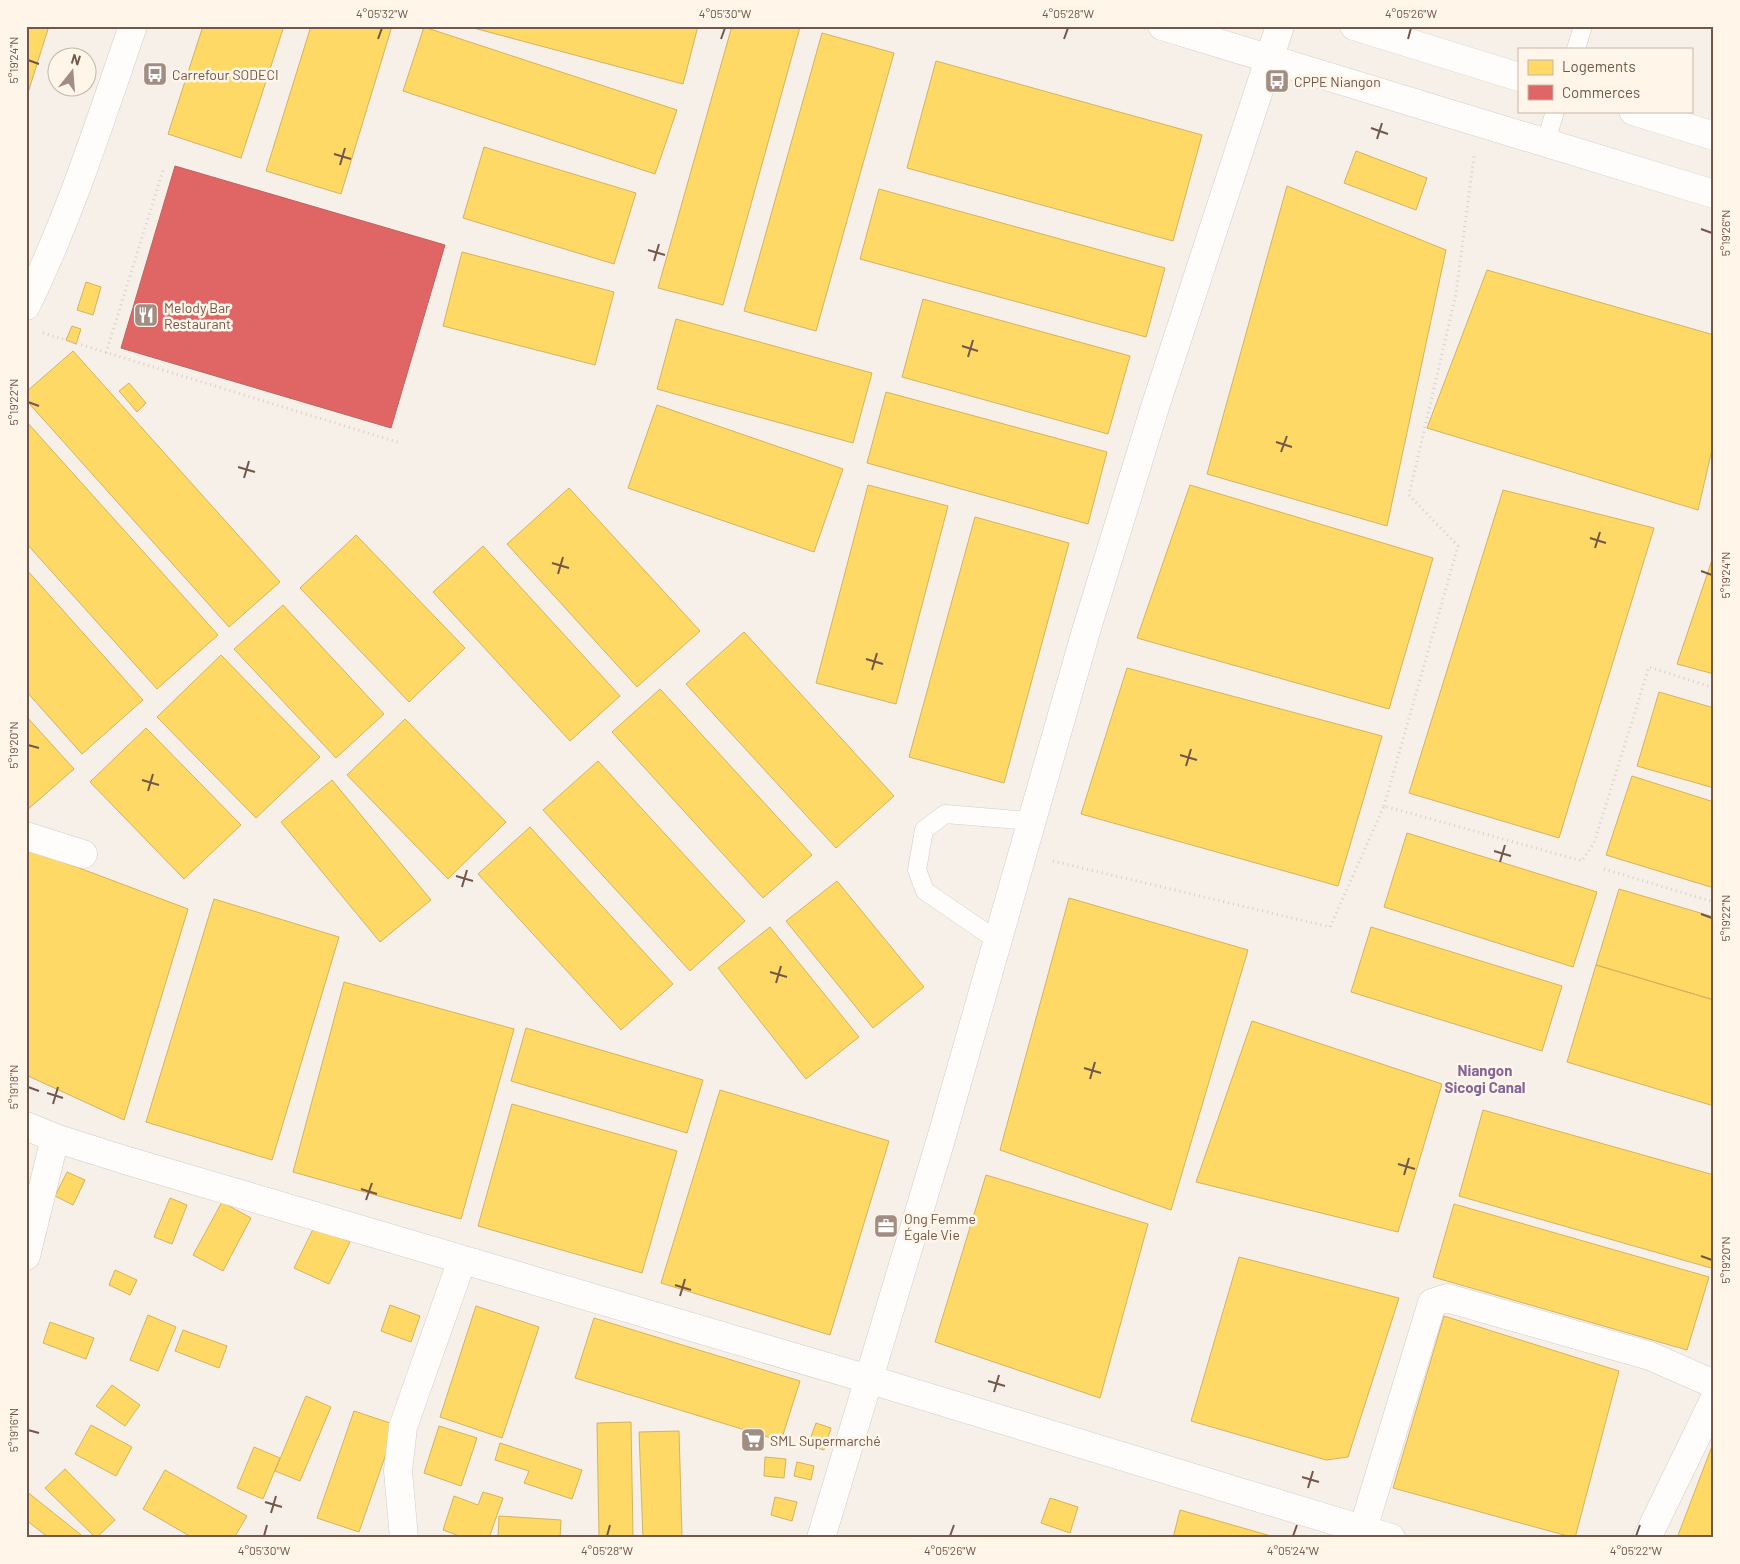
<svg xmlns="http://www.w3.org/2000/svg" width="1740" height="1564" viewBox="0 0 1740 1564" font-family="Barlow,sans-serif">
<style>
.homes{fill:#ffd966;stroke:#d5b25e}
.shops{fill:#e06666;stroke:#bf625e}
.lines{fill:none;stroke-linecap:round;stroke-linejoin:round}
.lane-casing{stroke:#d4ccc6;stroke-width:19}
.street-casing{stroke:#d4ccc6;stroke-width:29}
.secondary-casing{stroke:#d5ccc6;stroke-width:29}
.path{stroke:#d7cfca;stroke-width:3;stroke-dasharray:1 4;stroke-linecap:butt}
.lane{stroke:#fefdfc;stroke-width:18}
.street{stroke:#fefdfc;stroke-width:28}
.secondary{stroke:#fefdfc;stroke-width:28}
.ticks{fill:none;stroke:#73574a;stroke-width:2}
.labels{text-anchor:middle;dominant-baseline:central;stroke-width:5;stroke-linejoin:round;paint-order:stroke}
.poi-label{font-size:14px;fill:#73574a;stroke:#fff5e9;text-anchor:start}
.neighbourhood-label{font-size:15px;font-weight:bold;fill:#846597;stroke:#fff5e9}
.neatline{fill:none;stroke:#73574a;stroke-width:2}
.ticks-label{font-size:12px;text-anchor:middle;fill:#73574a}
</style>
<rect width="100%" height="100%" fill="#f6f0e9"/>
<path class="homes" d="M26,26h23l-23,73z
M203,26h81l-43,132 -73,-24z
M311,26h81l-51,168 -75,-23z
M466,26h232l-15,58z
M732,26l68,1 -77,278 -65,-17z
M424,27l253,83 -22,64 -252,-83z
M822,33l72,20 -78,278 -72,-20z
M936,61l266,74 -29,106 -266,-73z
M484,147l152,46 -22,71 -151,-46z
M1356,151l71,27 -11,32 -72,-27z
M1287,186l159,64 -59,276 -180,-52z
M879,189l286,79 -19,69 -286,-78z
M462,252l152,40 -19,73 -152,-39z
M1487,270l227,65v106l-16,69 -271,-82z
M86,282l15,5 -8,28 -16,-5z
M923,299l207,57 -22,78 -206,-57z
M676,319l196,54 -19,70 -196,-54z
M72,326l9,3 -5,15 -10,-4z
M73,351l207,231 -51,45 -203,-227v-8z
M129,383l17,20 -9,9 -18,-21z
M886,392l221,60 -19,72 -221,-61z
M657,405l186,64 -29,83 -186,-64z
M26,421l192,214 -61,54 -131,-146z
M868,485l80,21 -52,198 -80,-21z
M1190,485l243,73 -44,151 -252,-71z
M569,488l131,143 -63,56 -130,-143z
M1503,490l151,38 -95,310 -150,-45z
M975,517l94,26 -65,240 -95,-26z
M356,535l109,113 -56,54 -109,-114z
M483,546l137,150 -50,45 -137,-149z
M1714,554v120l-37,-10z
M26,569l117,131 -61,54 -56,-63z
M283,605l101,109 -48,44 -102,-109z
M744,632l150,164 -58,52 -150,-164z
M221,655l99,102 -64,61 -99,-101z
M1127,668l255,68 -44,150 -257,-72z
M660,689l152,166 -49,43 -151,-166z
M1659,692l55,16v80l-77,-22z
M26,716l48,53 -48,42z
M405,719l101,103 -58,57 -101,-104z
M146,728l95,97 -57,54 -94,-97z
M598,761l147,160 -55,50 -147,-161z
M1632,776l82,26v86l-108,-33z
M332,780l99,120 -51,42 -99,-120z
M530,827l143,157 -52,46 -143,-156z
M1407,833l190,59 -24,75 -189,-60z
M29,849l159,60 -64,211 -98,-45v-222z
M837,881l87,106 -51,41 -87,-107z
M1619,889l95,28v83l-118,-35z
M1069,898l179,52 -77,260 -171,-60z
M214,899l125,38 -67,223 -126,-38z
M770,927l89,110 -53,42 -88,-111z
M1371,927l191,59 -20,65 -191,-59z
M1596,965l118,35v106l-147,-44z
M344,982l170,47 -53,190 -168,-47z
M1252,1021l190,63 -44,148 -202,-50z
M526,1028l177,52 -16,53 -176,-52z
M720,1090l169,51 -59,194 -169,-52z
M512,1104l165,47 -35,122 -164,-47z
M1483,1110l231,65v83l-3,10 -252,-72z
M67,1172l18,8 -12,25 -18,-9z
M986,1175l162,49 -48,174 -165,-56z
M170,1198l17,7 -15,39 -18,-7z
M222,1202l29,16 -28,53 -30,-16z
M1454,1204l255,73 -22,73 -254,-73z
M315,1225l35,17 -21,42 -35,-16z
M1239,1257l160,41 -51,159 -22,3 -135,-39z
M115,1270l22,10 -7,15 -21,-10z
M390,1305l30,11 -9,26 -30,-11z
M476,1306l63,21 -37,111 -62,-21z
M148,1315l28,12 -18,44 -28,-11z
M1444,1316l175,55 -44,167 -182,-50z
M594,1318l206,63 -19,60 -206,-63z
M50,1322l44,16 -8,21 -43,-16z
M183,1330l44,16 -8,22 -44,-17z
M112,1385l28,20 -15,21 -29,-20z
M306,1396l25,11 -31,74 -25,-10z
M354,1411l42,14 -37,107 -42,-14z
M631,1422l2,114 -34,1 -2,-114z
M816,1423l15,5 -7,22 -16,-5z
M91,1425l41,22 -16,29 -41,-22z
M439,1426l38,12 -16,48 -37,-13z
M679,1431l3,106 -39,1 -4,-106z
M1714,1441v97h-37z
M500,1443l82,27 -10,29 -48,-16 5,-12 -34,-11z
M254,1447l26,11 -17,41 -26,-11z
M765,1457l21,2 -2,19 -20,-2z
M797,1462l17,4 -3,14 -17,-4z
M65,1469l50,51 -19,18 -51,-50z
M165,1470l82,46 -13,22h-41l-50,-29z
M26,1491l59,47h-36l-23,-18z
M483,1492l20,6 -14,40h-24l-22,-8 11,-34 24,9z
M775,1497l22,5 -5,19 -21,-6z
M1050,1498l28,9 -8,26 -29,-10z
M1180,1510l91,26 -1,2h-97z
M499,1516l62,4 -1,18h-62z"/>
<path class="shops" d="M175,166l270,79 -54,183 -270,-80z"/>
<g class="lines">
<defs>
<path id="lane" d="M1576,49l7,-23
M1546,142l9,-31
M998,941l-73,-50 -8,-21 7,-40 21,-16 86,7"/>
<path id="street" d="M26,836l57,18
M26,1126l29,12 73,23 740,218 523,159
M26,1256l29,-118
M1363,1529l69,-226 15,-5 203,58 64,28
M404,1538l-6,-67 5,-44 59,-167
M821,1538l120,-399 145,-508 69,-224 125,-381
M1647,1538l67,-138"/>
<path id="secondary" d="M1162,26l552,168
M1354,26l165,51
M1633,111l81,25
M26,306c44,-90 74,-185 107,-280"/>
</defs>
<use href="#lane" class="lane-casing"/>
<use href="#street" class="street-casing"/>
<use href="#secondary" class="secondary-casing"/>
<path class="path" d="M43,333l357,110
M106,353l58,-186
M1384,806l74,-260 -49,-51 47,-201 18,-138
M1053,861l277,66 54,-121 198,55 12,-18 55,-176 65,21
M1604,869l110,33"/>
<use href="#lane" class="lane"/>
<use href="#street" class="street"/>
<use href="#secondary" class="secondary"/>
</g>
<path class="ticks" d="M378,39l4,-11M721,39l4,-11M1064,39l4,-11M1408,39l3,-11M28,60l11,4M1371,128l17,6M1377,139l5,-16M334,154l17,5M340,165l5,-17M1701,229l11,4M648,250l17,5M654,261l5,-17M962,346l16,5M968,357l5,-17M28,402l11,4M1276,442l16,5M1281,452l6,-16M238,467l17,5M244,478l5,-17M1590,538l16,5M1595,548l5,-16M552,563l17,5M1701,571l11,4M558,574l5,-17M866,659l17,5M872,670l5,-17M28,745l11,3M1180,755l17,5M1186,766l5,-17M142,780l17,5M148,791l5,-17M1494,851l17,5M1500,862l5,-17M456,876l17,5M462,887l5,-17M1701,914l11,4M770,972l17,5M776,983l5,-17M1084,1068l17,5M1090,1079l5,-17M28,1087l11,4M47,1093l16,5M53,1104l5,-17M1398,1164l17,5M1404,1175l5,-17M361,1189l16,5M366,1200l6,-17M1701,1256l11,4M675,1285l16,5M680,1296l5,-17M988,1381l17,5M994,1392l5,-17M28,1430l11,3M1302,1477l17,5M1308,1488l5,-17M265,1502l17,5M271,1513l5,-17M264,1536l3,-11M607,1536l3,-11M950,1536l4,-11M1293,1536l4,-11M1636,1536l4,-11"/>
<defs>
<symbol id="bus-square" viewBox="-11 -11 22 22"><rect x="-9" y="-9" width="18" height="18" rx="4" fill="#a18d82" stroke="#fff5e9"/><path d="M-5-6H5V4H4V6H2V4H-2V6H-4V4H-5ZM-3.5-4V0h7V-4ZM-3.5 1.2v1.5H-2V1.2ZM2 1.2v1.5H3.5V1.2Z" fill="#fff"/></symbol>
<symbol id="restaurant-square" viewBox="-11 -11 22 22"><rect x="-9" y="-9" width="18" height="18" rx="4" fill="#a18d82" stroke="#fff5e9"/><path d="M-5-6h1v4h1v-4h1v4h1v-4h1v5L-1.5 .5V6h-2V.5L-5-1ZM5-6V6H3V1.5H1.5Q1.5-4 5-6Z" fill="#fff"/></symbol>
<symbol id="office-square" viewBox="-11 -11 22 22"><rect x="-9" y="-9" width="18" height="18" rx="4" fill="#a18d82" stroke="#fff5e9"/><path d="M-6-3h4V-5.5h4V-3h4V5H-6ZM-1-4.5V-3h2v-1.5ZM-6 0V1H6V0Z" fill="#fff"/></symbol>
<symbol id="supermarket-square" viewBox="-11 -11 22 22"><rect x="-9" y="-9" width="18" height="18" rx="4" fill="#a18d82" stroke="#fff5e9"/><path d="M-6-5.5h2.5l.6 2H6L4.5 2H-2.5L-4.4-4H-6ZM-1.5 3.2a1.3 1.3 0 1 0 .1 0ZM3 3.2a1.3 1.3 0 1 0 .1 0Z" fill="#fff"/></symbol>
</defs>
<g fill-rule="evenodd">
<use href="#bus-square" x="141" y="60" width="28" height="28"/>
<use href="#bus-square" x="1263" y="67" width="28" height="28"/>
<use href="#restaurant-square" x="132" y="301" width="28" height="28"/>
<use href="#office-square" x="872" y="1212" width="28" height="28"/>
<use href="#supermarket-square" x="739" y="1426" width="28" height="28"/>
</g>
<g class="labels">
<g class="poi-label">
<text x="172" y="74">Carrefour SODECI</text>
<text x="1294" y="81">CPPE Niangon</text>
<text x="164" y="307">Melody Bar<tspan x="164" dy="16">Restaurant</tspan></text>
<text x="904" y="1218">Ong Femme<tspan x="904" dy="16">Égale Vie</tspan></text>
<text x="770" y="1440">SML Supermarché</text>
</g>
<g class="neighbourhood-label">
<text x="1485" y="1070">Niangon<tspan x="1485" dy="17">Sicogi Canal</tspan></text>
</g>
</g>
<rect width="1740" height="1564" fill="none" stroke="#fff5e9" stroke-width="55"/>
<rect x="1518" y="48" width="175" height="65" fill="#fff5e9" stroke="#c7b6a9"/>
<rect x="1528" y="60" width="25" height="15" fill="#ffd966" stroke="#c7b6a9"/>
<text x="1562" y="72" font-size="15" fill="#73574a">Logements</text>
<rect x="1528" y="85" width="25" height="15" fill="#e06666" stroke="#c7b6a9"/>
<text x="1562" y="98" font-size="15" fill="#73574a">Commerces</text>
<g transform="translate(72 72) rotate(17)"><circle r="24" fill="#fff5e9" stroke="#c7b6a9"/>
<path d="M0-4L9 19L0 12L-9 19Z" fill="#a18d82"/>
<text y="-8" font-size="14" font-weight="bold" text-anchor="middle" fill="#73574a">N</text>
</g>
<rect x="28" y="28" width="1684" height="1508" class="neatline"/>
<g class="ticks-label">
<text x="382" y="18">4°05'32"W</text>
<text x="725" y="18">4°05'30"W</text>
<text x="1068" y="18">4°05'28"W</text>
<text x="1411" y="18">4°05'26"W</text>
<text transform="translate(14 60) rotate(-90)" y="4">5°19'24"N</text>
<text transform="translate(1726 233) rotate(-90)" y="4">5°19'26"N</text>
<text transform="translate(14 402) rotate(-90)" y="4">5°19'22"N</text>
<text transform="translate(1726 575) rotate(-90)" y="4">5°19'24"N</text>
<text transform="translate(14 745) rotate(-90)" y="4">5°19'20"N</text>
<text transform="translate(1726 918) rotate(-90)" y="4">5°19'22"N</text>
<text transform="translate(14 1087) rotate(-90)" y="4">5°19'18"N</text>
<text transform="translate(1726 1260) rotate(-90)" y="4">5°19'20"N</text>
<text transform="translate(14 1430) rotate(-90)" y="4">5°19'16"N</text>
<text x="264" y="1555">4°05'30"W</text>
<text x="607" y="1555">4°05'28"W</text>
<text x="950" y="1555">4°05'26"W</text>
<text x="1293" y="1555">4°05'24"W</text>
<text x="1636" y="1555">4°05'22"W</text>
</g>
</svg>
